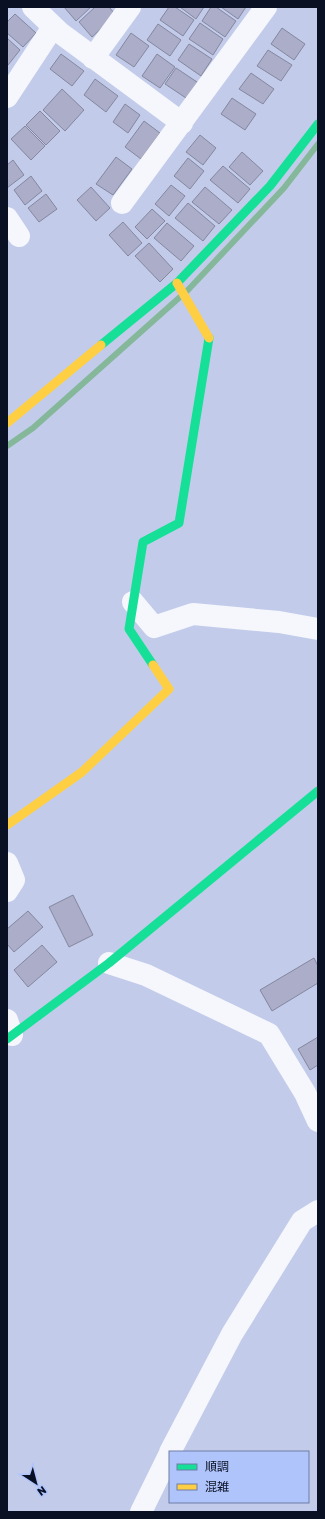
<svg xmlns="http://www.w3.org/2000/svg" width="325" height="1519" viewBox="0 0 325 1519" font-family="Rubik,'Noto Sans JP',sans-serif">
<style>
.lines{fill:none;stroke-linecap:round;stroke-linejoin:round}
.stream{stroke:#85b89b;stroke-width:6}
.building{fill:#abadc9;stroke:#84879e}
.street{stroke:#f6f7fc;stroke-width:22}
.fast{stroke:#16e098;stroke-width:9}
.slow{stroke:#ffcf43;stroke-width:9}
</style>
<rect width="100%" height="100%" fill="#c2ccea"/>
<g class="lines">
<path class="stream" d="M187,291l97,-103 34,-44
M7,446l26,-18 147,-131"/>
</g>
<path class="building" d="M64,7h27l-15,14z
M95,7h14l7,8 -24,22 -13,-15z
M169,7h6l19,13 -11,16 -23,-16z
M180,7h24l-8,12z
M211,7h5l20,14 -11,16 -23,-16z
M221,7h25l-8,12z
M15,14l21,19 -13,14 -16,-14v-11z
M200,23l23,16 -10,16 -24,-16z
M158,24l23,16 -11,16 -23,-16z
M282,28l23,16 -11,16 -23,-16z
M131,33l18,13 -15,21 -18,-12z
M7,38l13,12 -12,15 -1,-1z
M189,44l23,15 -11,17 -23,-16z
M268,50l24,15 -11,16 -24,-15z
M61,54l23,17 -12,15 -22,-17z
M157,54l18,13 -15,21 -18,-12z
M176,68l24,16 -11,16 -24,-16z
M251,73l23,16 -11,15 -24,-15z
M95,79l23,17 -12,16 -22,-17z
M62,89l22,21 -19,21 -22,-21z
M232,98l24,16 -11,16 -24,-16z
M125,104l15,11 -12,18 -15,-11z
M40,111l20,20 -14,14 -20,-20z
M144,121l16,12 -19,26 -16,-12z
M25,126l20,20 -14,14 -20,-21z
M200,135l16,13 -13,17 -17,-13z
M242,152l21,19 -13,14 -21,-18z
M116,157l16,12 -19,26 -17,-11z
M188,158l16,13 -14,18 -16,-13z
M13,160l11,15 -17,13v-23z
M223,166l27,23 -12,14 -28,-23z
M31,176l11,15 -17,14 -11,-15z
M171,185l14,11 -16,20 -14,-12z
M91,187l19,21 -14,13 -19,-21z
M205,187l27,23 -13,14 -27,-22z
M46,194l11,15 -18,13 -11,-14z
M188,203l27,23 -12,15 -28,-23z
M152,209l13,12 -18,18 -12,-12z
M123,222l19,21 -14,13 -19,-21z
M167,223l27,23 -13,15 -27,-23z
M149,243l24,26 -13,13 -25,-26z
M73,895l20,40 -24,12 -20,-40z
M28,911l15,16 -29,25 -7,-8v-15z
M42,945l15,17 -29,25 -14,-17z
M314,958l4,8v17l-46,28 -12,-21z
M318,1037v28l-8,5 -12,-21z"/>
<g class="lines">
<path class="street" d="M33,7l26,25 123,91
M93,58l37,-51
M7,97l46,-70
M122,203l144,-196
M7,218l12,18
M133,602l21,25 39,-13 86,8 39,7
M7,863l7,17 -7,11
M109,963l37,12 123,59 36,59 13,28
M7,1020l5,15
M170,1452l62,-118 70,-113 16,-10
M141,1512l29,-59"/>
<path class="fast" d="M101,345l76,-62 93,-97 48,-62
M153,665l-24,-36 14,-87 36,-19 30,-185
M7,1039l102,-76 209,-172"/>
<path class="slow" d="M177,283l32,55
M7,423l94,-78
M7,825l75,-53 87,-83 -16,-24"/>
</g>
<rect width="325" height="1519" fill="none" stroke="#0a1023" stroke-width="16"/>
<rect x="169" y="1451" width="140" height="52" fill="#b0c4fc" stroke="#6e7ca5"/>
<rect x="177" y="1464" width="20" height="6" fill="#16e098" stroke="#6e7ca5"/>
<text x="205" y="1471" font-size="12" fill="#0a1023">順調</text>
<rect x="177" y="1484" width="20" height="6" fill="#ffcf43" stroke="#6e7ca5"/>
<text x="205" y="1491" font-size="12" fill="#0a1023">混雑</text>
<g transform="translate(36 1483) rotate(144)" stroke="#b0c4fc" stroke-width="3" paint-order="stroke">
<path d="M0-3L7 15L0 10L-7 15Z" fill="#0a1023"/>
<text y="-6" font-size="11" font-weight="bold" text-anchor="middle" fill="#0a1023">N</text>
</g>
</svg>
